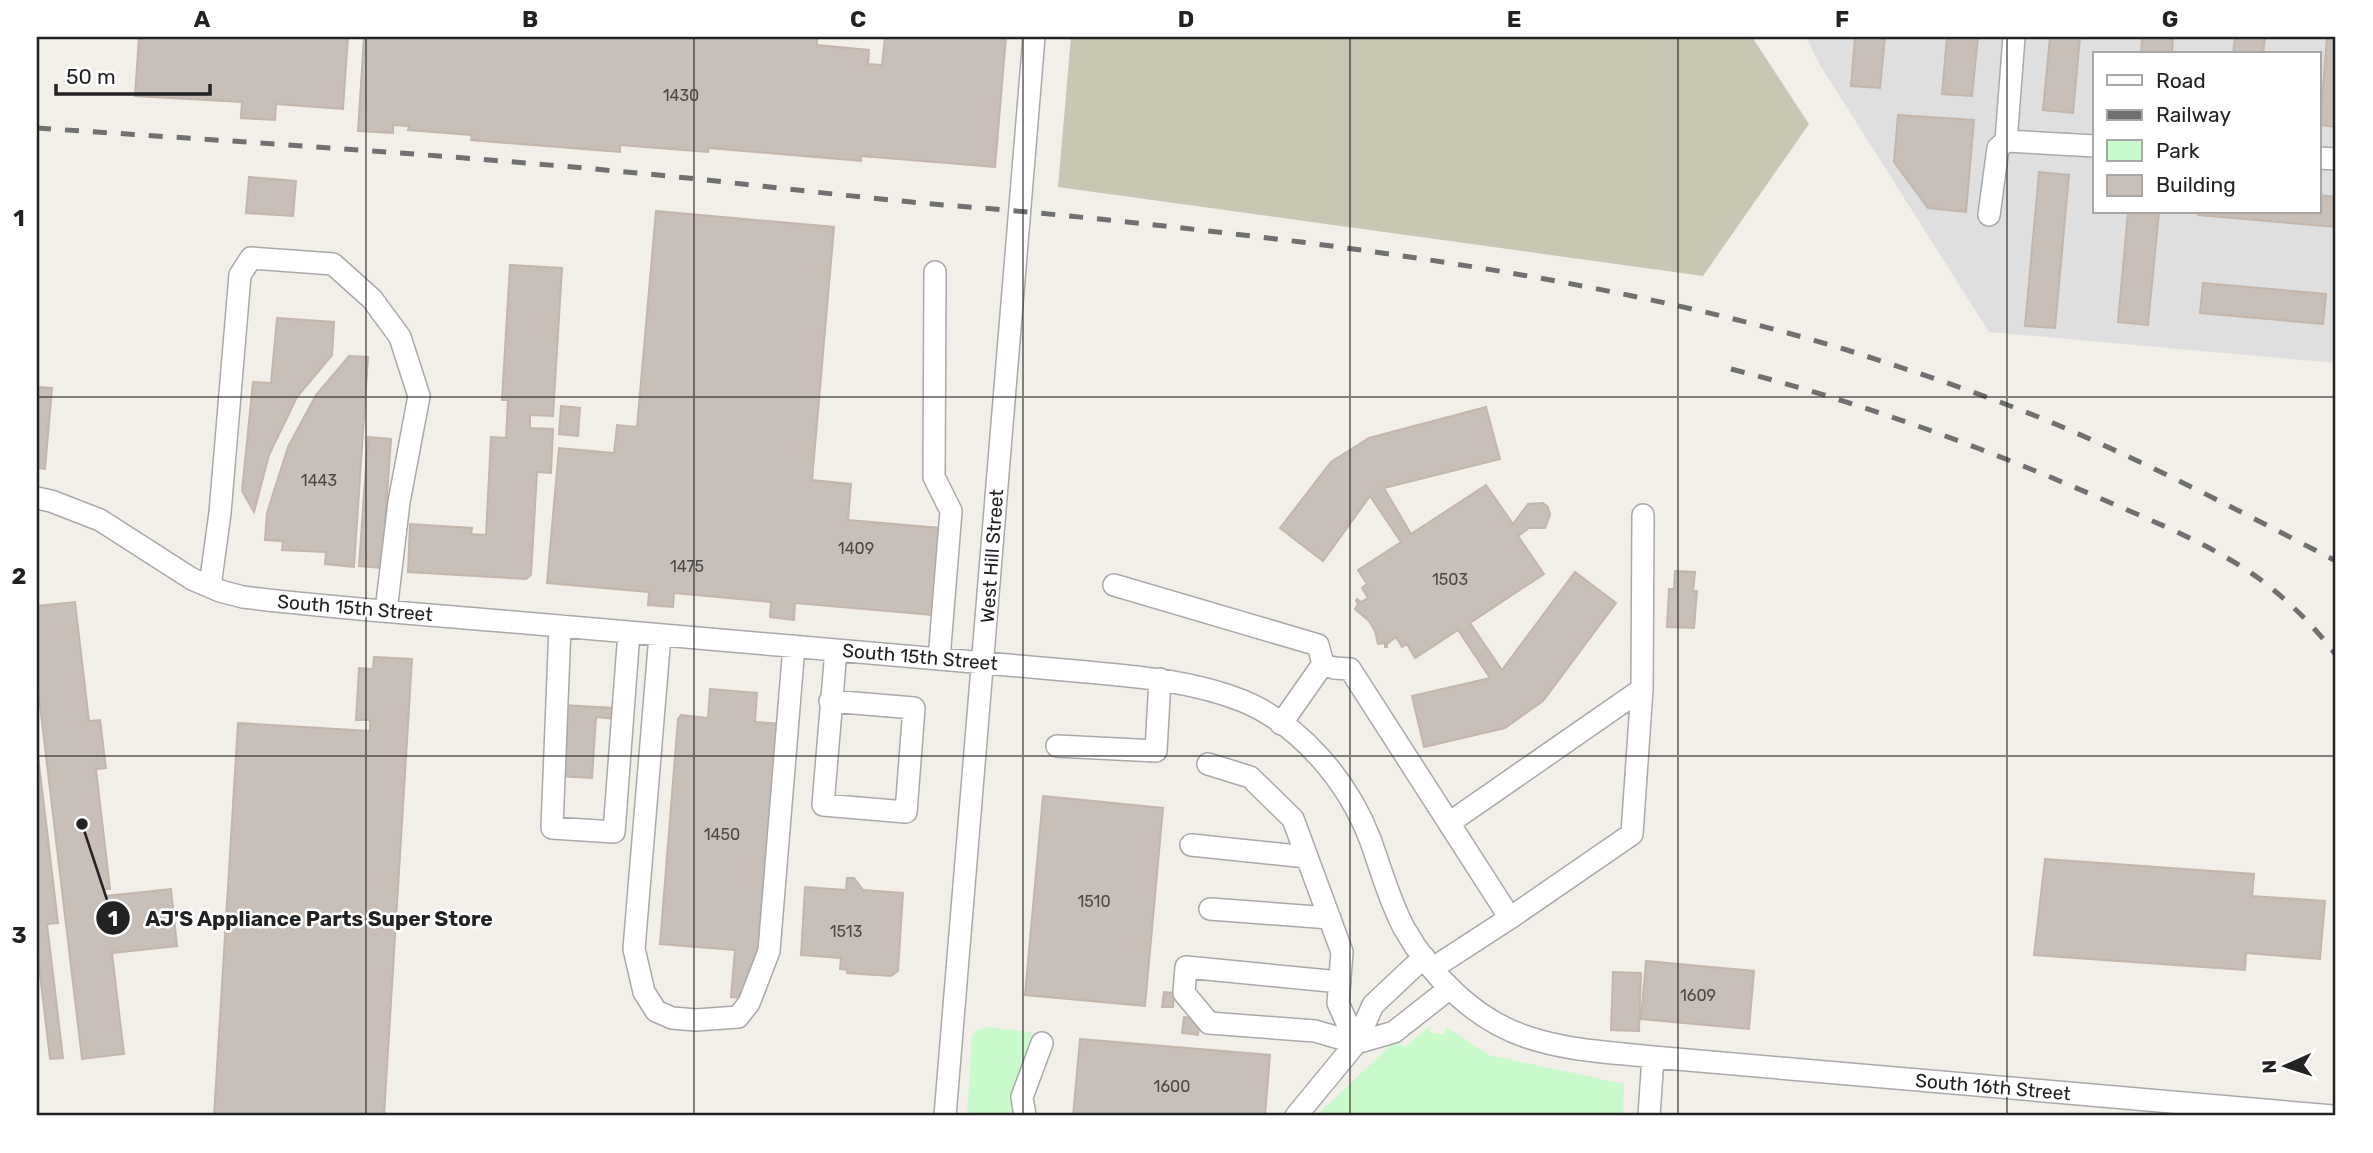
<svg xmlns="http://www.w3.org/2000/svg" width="2373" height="1153" viewBox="0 0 2373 1153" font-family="Rubik,sans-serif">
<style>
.residential{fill:#e0dfdf;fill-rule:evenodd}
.construction{fill:#c7c7b4}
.park{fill:#c8facc}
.building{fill:#c7bfb8;stroke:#c4b6ab;stroke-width:2}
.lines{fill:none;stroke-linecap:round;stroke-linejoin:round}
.minor-casing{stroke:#a9a9a9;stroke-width:24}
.minor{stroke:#fff;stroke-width:21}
.rail{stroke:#707070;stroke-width:5;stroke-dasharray:14 14;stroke-linecap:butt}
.grid{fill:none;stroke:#222;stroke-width:2;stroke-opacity:0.55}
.labels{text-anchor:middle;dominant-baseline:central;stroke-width:5;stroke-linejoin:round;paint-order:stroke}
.number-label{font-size:16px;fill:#4b4948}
.street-label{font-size:19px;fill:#222;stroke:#fff}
.leader{fill:none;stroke:#222;stroke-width:2.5}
.callout-dot{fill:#222;stroke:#fff;stroke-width:2.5}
.mark-label{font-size:21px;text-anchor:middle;font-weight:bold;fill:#fff}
.callout-label{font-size:21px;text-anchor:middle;font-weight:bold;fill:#222;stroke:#fff;stroke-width:5;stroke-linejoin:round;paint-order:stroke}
.neatline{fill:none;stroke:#222;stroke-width:2.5}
.grid-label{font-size:23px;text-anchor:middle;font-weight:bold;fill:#222}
</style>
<rect width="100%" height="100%" fill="#f2efe9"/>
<path class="residential" d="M1806,37h530v326l-347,-31 -169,-267zM2095,54h224v158h-224z"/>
<path class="construction" d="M1071,37h681l57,87 -106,152 -645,-89z"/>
<path class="park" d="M1430,1026v7l14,1 2,-7 43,28 135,29 -1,32h-307l80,-76 8,7z
M986,1027l46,5 -15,52 -4,32h-46l5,-80 5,-6z"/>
<path class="building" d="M139,37h209l-5,72 -67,-5 -1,16 -34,-2 1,-16 -107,-6z
M364,37h453v8l52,5 -1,14 14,1 3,-28h121l-11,130 -134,-11v5l-152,-13 -1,4 -88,-7v7l-149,-12 1,-5 -64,-5 1,-4 -16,-1v8l-35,-2z
M1855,37h30l-5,51 -29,-2z
M1947,37h31l-6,59 -30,-2z
M2050,37h30l-7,76 -30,-3z
M2142,37h31l-1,17h-31z
M2235,37h30l-2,17h-30z
M2327,37h9v90l-16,-2z
M1898,115l76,5 -8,92 -38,-4 -34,-46z
M2039,172l30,3 -14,153 -30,-2z
M249,177l47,4 -3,35 -47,-3z
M2319,195l17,2v30l-138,-12v-3h121z
M656,211l178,16 -22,253 39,4 -3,36 92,8 -8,87 -137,-12 -1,17 -24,-3 1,-15 -97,-9 -1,14 -25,-2 1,-13 -102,-9 12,-135 55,5 3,-28 20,2z
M2128,212h31l-11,113 -30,-3z
M510,265l52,3 -9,148 -23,-1v13l23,1 -2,44 -14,-1 -6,103 -5,4 -118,-7 2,-48 62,4 -1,6 15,1 5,-98 15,1 2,-38h-6z
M2203,283l123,11 -3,30 -123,-11z
M277,318l57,4 -2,33 -35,42 -28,58 -15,57 -12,-21 11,-109 18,1z
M349,356l19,1 -14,210 -29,-3 1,-12 -44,-2 1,-9 -18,-1 2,-27 21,-66 28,-52z
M37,387l15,1 -7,81 -8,-1z
M561,406l19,2 -2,28 -19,-2z
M1486,407l14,52 -116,29 27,46 75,-49 27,39 15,-20 15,-1 5,4 2,8 -5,13h-16l-11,8 26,38 -74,49 32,47 73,-98 41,31 -73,98 -38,27 -81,19 -12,-51 78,-18 -32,-48 -43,28 -8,-14 -5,3 -6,-10 -9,7v3h-2v-4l-7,1 -3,-13 -6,-10 -14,-12 3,-5 -2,-3 1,-2 4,3 7,-4 -6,-10 5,-4 -9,-14 43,-28 -31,-46 -47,65 -43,-33 51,-66 38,-24z
M368,437l23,2 -9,129 -23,-2z
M1675,571l20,1 -2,19h4l-3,37 -27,-1 2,-38h5z
M75,602l14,119 11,-1 6,48 -10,1 14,120h-6l1,7 66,-7 6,57 -65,7 12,101 -42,5 -45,-379v-74z
M374,657l38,2 -28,457h-170l24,-393 132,8v-11h-14l3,-52 14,1z
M710,689l47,4 -2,29 29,2 -19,229 -23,45 -11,-1 4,-47 -75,-6 18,-225 3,-4 27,3z
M562,705l54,3v11l-20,-2 -4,61 -34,-2z
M37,747l21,176 -11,1 16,134 -13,1 -13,-110z
M1043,796l120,12 -18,198 -120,-11z
M2045,859l209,15 -2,22 73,5 -5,58 -74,-6 -1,17 -211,-15z
M847,878h7l9,12 40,3 -5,78 -7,5 -44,-3v-3l-7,-1 1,-11 -40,-3 4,-68 41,3z
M1646,961l108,10 -5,58 -108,-10z
M1613,972l28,1 -2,58 -28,-1z
M1164,992l10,1 -1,14h-11z
M1184,1017l16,2 -2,16 -16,-2z
M1080,1039l190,16 -5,61h-192z"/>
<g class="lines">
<defs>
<path id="minor" d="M2014,37l-8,104 89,5
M2319,158l17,1
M1989,215l9,-67 8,-7
M935,272l-1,205 17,34 -12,148
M37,498l14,3 49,19 92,59 28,12 23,6c82,10 165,16 247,23 146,13 292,25 438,38 53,5 106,9 159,14 54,5 105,9 156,29 58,24 105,81 127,138 11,30 19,61 34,89 27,48 71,92 123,109 41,14 84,15 126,20l680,59
M1114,585l204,60 5,19
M210,586l10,-73 20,-238 11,-17 82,6 39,35 28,38 19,59 -20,106 -13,109
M560,626l-8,202 62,4 15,-200
M660,635l-26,314 10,43 12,19 16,7 24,2 42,-3 11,-14 20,-52 25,-305
M1642,689l1,-174
M830,701l84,7 -8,104 -83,-7 13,-155
M1281,724l42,-60 11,4 16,1 160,249 122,-84 10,-145 -193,134
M1057,746l99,5 4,-72
M1208,764l42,13 43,42 49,133 -4,51 18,40
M1191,845l116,12
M1210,909l120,9
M1433,968l77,-50
M1340,982l-154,-15 -2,26 25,30 106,8 41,12 38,-11 56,-44
M945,1116l89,-1079
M1025,1116l-3,-19 20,-54
M1296,1116l60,-73 17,-38 51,-48
M1649,1116l4,-59"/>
</defs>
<use href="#minor" class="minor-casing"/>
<use href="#minor" class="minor"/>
<path class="rail" d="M37,128c193,13 386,25 579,43 122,11 244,28 366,37 107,9 212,21 319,34 184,24 367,54 546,108 82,26 166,54 245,90 83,37 163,79 244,121
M1731,369c130,33 257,80 380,134 51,22 105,44 150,77 29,22 53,46 75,75"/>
</g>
<path class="grid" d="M366,37v1079M694,37v1079M1023,37v1079M1350,37v1079M1678,37v1079M2007,37v1079M37,397h2299M37,756h2299"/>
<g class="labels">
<g class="number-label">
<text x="681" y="95">1430</text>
<text x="319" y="480">1443</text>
<text x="856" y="548">1409</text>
<text x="687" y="566">1475</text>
<text x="1450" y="579">1503</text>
<text x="722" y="834">1450</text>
<text x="1094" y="901">1510</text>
<text x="846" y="931">1513</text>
<text x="1698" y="995">1609</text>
<text x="1172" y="1086">1600</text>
</g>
<g class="street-label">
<text transform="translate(992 556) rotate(-86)">West Hill Street</text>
<text transform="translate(355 608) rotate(5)">South 15th Street</text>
<text transform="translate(920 657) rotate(5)">South 15th Street</text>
<text transform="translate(1993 1087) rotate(5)">South 16th Street</text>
</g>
</g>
<path class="leader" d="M82 824L113 918"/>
<g class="callout-dot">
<circle cx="82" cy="824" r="7"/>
<circle cx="113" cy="918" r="18"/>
</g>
<g class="mark-label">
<text x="113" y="926">1</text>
</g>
<g class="callout-label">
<text x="319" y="926">AJ'S Appliance Parts Super Store</text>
</g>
<rect width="2373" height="1153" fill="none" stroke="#ffffff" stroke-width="77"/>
<rect x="2093" y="52" width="228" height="161" fill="#ffffff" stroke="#a7a7a7" stroke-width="2"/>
<rect x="2107" y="75" width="35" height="10" fill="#ffffff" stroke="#a7a7a7" stroke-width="2"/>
<text x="2156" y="88" font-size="21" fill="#222222">Road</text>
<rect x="2107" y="110" width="35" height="10" fill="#707070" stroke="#a7a7a7" stroke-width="2"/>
<text x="2156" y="122" font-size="21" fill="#222222">Railway</text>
<rect x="2107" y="140" width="35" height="21" fill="#c8facc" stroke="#a7a7a7" stroke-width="2"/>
<text x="2156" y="158" font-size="21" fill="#222222">Park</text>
<rect x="2107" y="175" width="35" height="21" fill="#c7bfb8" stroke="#a7a7a7" stroke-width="2"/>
<text x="2156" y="192" font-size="21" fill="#222222">Building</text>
<g transform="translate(2286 1066) rotate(267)" stroke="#ffffff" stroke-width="5" paint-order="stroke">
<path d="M0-5L12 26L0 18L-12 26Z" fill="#222222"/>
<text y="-10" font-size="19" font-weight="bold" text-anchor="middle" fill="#222222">N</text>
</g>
<path d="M56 84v10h154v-10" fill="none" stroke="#222222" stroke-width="3.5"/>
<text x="66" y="84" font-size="21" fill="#222222" stroke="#ffffff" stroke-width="5" paint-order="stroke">50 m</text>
<rect x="38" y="38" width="2296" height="1076" class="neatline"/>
<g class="grid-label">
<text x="202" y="27">A</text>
<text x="530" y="27">B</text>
<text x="858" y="27">C</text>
<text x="1186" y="27">D</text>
<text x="1514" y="27">E</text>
<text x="1842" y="27">F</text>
<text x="2170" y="27">G</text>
<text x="19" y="226">1</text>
<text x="19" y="584">2</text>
<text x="19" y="943">3</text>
</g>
</svg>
